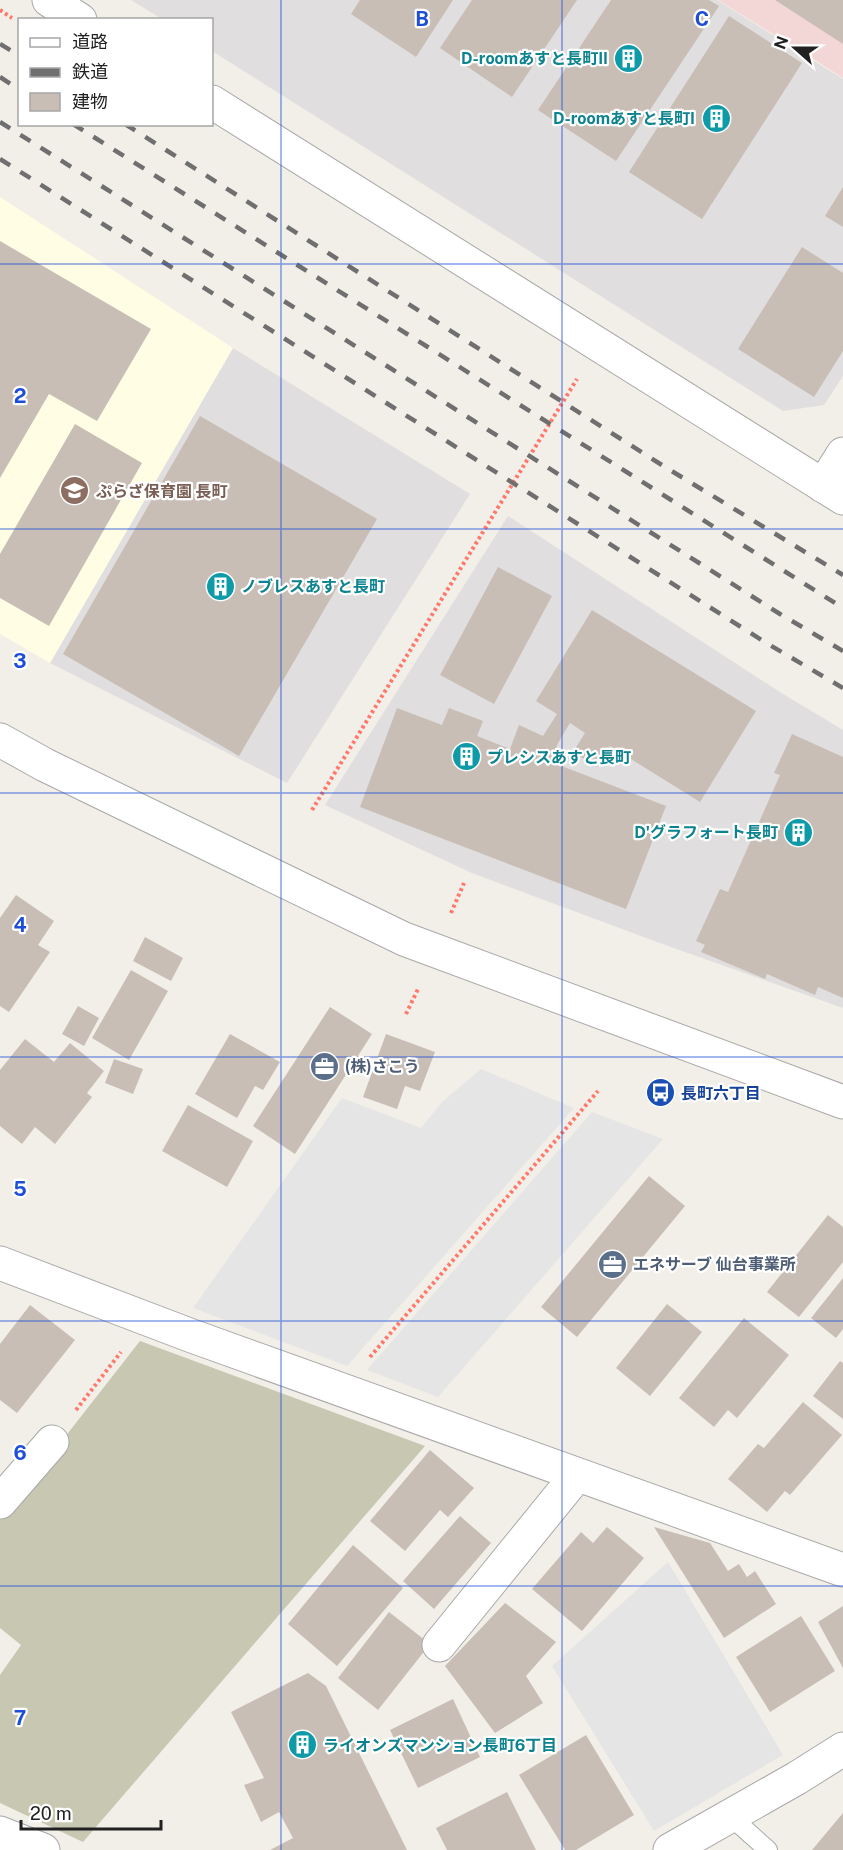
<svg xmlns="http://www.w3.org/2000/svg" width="843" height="1850" viewBox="0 0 843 1850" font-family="'Public Sans','Noto Sans JP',sans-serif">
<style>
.residential{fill:#e0dede}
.commercial{fill:#f3d7d7}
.education{fill:#fffee4}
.construction{fill:#c8c7b2}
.parking{fill:#e5e5e5}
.building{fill:#c8beb6}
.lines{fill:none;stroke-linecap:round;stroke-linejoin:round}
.service-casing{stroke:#a8a8a8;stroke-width:20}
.minor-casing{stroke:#a8a8a8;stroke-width:35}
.tertiary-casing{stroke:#a8a8a8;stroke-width:35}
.path{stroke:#ff786c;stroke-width:4;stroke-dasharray:3 3;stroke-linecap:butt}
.service{stroke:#fff;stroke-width:18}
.minor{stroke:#fff;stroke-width:33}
.tertiary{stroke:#fff;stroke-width:33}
.rail{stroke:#6f6f6f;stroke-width:4.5;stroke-dasharray:12 12;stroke-linecap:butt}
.grid{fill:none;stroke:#1d4ed8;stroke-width:1.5;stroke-opacity:0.55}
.labels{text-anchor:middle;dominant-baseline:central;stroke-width:4.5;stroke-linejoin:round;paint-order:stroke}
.culture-label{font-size:16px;font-weight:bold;fill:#0d838f;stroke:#fff;text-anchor:end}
.education-label{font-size:16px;font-weight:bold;fill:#785e54;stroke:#fff;text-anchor:start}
.service-label{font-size:16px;font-weight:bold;fill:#4e5e75;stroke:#fff;text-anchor:start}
.transit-label{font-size:16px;font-weight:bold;fill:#164399;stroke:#fff;text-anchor:start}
.grid-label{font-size:20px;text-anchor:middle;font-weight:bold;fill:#1d4ed8;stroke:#fff;stroke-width:4.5;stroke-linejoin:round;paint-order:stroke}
</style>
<rect width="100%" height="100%" fill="#f2efe8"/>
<path class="residential" d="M131,0h586l126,79v297l-19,29 -41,6 -571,-360v-31l-50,-1z
M233,348l237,146 -183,289 -237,-120z
M508,516l275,178 60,36v278l-186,-66 -185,-69 -147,-68z"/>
<path class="commercial" d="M718,0h125v78l-25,-16z"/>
<path class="education" d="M0,197l233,151 -183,315 -50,-29z"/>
<path class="construction" d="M140,1341l285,105 -342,396 -83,-39v-128l21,-30 -21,-17v-108z"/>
<path class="parking" d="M481,1069l93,39 -227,258 -154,-58 149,-210 79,30 21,-26z
M592,1112l71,27 -225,258 -71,-27z
M668,1562l115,193 -129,76 -102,-165z"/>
<path class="building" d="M360,0h93l-37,57 -65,-43z
M472,0h105l-65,97 -72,-49z
M611,0h98l10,6 -103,155 -78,-51z
M775,0h68v44z
M729,16l73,47 -100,156 -73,-47z
M843,187v40l-18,-11z
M0,241l151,88 -54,92 -48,-27 -49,84z
M802,247l41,26v78l-29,46 -76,-48z
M200,416l177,103 -138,237 -176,-102z
M75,424l67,39 -93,163 -49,-28v-44z
M498,567l54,29 -58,108 -54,-29z
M592,610l164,101 -56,91 -90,-56 -13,21 -24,-15 12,-19 -15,-10 -12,20 -7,19 115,44 -40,103 -266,-102 37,-99 45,17 7,-17 34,13 -6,15 33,13 9,-24 24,11 14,-22 -21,-13z
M792,734l51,23v241l-25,-11 -3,8 -48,-21 -2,5 -64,-27 4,-7 -9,-4 24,-52 8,3 52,-117 -6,-2z
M16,895l38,26 -16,24 12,7 -41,60 -9,-6v-88z
M145,937l38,21 -12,23 -38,-20z
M131,970l37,21 -39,69 -37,-22z
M78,1006l21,12 -15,28 -22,-12z
M330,1007l42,27 -77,120 -42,-28z
M230,1034l50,28 -17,28 -8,-4 -18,32 -42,-24z
M386,1034l49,18 -15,39 -15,-5 -8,23 -34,-12z
M25,1039l29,23 16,-19 34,28 -17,22 5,4 -37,47 -20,-17 -13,17 -22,-18v-56z
M114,1059l29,10 -10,25 -28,-11z
M188,1105l65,36 -26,46 -65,-36z
M649,1176l36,30 -108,131 -36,-30z
M828,1215l15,12v35l-44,55 -32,-25z
M843,1278v51l-7,9 -25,-20z
M667,1304l35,28 -52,64 -34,-28z
M30,1305l45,35 -58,73 -17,-13v-56z
M744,1318l45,37 -52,63 -9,-8 -14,17 -35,-29z
M840,1361l3,2v56l-30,-23z
M803,1402l39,33 -52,60 -5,-4 -18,21 -39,-33 30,-35 6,4z
M430,1450l44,38 -26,29 -8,-7 -35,41 -35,-30z
M460,1516l31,27 -57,66 -31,-28z
M607,1527l37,31 -62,73 -50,-42 49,-57 12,11z
M654,1527l56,16 18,28 11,-7 8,13 8,-6 21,33 -52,34z
M353,1545l50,43 -66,78 -49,-42z
M505,1603l51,39 -30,34 17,27 -48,30 -50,-67z
M843,1606v62l-25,-46z
M389,1612l41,32 -52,66 -40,-32z
M801,1616l34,55 -65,41 -34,-55z
M308,1673l18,13 81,164h-137l23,-12 -14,-26 -18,10 -17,-37 20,-7 -33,-66z
M453,1699l27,58 -62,31 -28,-58z
M586,1735l48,80 -58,35h-11l-46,-75z
M507,1792l29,58h-89l-11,-22z
M843,1813v37h-31z"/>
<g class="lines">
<defs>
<path id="service" d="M730,1816l38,34"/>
<path id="minor" d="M0,1263l192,73 651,234
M0,1502l52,-60
M439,1645l138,-170"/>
<path id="tertiary" d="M49,0l31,20
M212,102l631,396
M823,486l20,-32
M0,740l45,25 359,174 439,163
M0,1833l43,17
M670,1850l127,-72 46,-29"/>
</defs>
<use href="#service" class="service-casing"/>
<use href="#minor" class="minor-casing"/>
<use href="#tertiary" class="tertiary-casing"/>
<path class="path" d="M0,10l12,8
M312,810l265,-431
M451,913l13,-30
M406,1014l12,-25
M370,1357l228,-266
M76,1410l45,-58"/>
<use href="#service" class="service"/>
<use href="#minor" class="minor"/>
<use href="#tertiary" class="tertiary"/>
<path class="rail" d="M0,44l20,12
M0,77l20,13
M0,122l780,492 63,37
M73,124l770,484
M125,124l540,343 178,108
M0,159l768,485 75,44"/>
</g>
<path class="grid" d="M281,0v1850M562,0v1850M0,264h843M0,529h843M0,793h843M0,1057h843M0,1321h843M0,1586h843"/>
<defs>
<symbol id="building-disc" viewBox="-11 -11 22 22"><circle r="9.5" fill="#0f9aa8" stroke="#fff"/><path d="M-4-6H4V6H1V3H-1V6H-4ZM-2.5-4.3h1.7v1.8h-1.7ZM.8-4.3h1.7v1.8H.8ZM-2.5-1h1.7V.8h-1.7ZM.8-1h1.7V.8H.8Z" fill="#fff"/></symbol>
<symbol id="school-disc" viewBox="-11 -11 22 22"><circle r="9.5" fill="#8d6e63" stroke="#fff"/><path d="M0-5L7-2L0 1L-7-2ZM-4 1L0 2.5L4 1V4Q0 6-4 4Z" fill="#fff"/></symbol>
<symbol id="office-disc" viewBox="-11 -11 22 22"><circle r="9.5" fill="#5c6f8a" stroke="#fff"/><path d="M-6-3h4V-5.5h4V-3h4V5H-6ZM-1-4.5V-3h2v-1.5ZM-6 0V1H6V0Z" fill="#fff"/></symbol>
<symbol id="bus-disc" viewBox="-11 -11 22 22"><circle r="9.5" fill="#1a4fb4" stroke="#fff"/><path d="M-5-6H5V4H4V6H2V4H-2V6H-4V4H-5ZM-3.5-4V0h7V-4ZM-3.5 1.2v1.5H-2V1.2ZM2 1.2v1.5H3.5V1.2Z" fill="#fff"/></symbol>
</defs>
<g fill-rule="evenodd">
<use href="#building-disc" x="612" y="42" width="33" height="33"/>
<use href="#building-disc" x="700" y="102" width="33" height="33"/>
<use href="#school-disc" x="58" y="474" width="33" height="33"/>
<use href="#building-disc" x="204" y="570" width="33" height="33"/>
<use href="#building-disc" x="450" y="740" width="33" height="33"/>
<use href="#building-disc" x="782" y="816" width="33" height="33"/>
<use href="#office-disc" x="308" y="1050" width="33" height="33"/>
<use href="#bus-disc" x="644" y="1076" width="33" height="33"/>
<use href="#office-disc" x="596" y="1248" width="33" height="33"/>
<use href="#building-disc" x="286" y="1728" width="33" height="33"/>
</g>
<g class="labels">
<g class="culture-label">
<text x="608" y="58">D-roomあすと長町II</text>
<text x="695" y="118">D-roomあすと長町I</text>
<text x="241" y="586" text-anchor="start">ノブレスあすと長町</text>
<text x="487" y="757" text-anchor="start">プレシスあすと長町</text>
<text x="778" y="832">D'グラフォート長町</text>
<text x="323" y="1745" text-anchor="start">ライオンズマンション長町6丁目</text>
</g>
<g class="education-label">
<text x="96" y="491">ぷらざ保育園 長町</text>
</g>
<g class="service-label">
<text x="345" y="1066">(株)さこう</text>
<text x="633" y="1264">エネサーブ 仙台事業所</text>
</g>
<g class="transit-label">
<text x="681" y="1093">長町六丁目</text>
</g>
</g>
<g class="grid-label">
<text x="422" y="26">B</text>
<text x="702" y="26">C</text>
<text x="20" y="403">2</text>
<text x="20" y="668">3</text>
<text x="20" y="932">4</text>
<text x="20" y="1196">5</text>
<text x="20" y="1460">6</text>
<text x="20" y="1725">7</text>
</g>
<rect x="18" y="18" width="195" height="108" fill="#ffffff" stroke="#a6a6a6" stroke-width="1.5"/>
<rect x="30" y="38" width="30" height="9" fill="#ffffff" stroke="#a6a6a6" stroke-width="1.5"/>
<text x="72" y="48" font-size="18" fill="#212121">道路</text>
<rect x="30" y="68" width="30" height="9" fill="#6f6f6f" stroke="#a6a6a6" stroke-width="1.5"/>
<text x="72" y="78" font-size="18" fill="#212121">鉄道</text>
<rect x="30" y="93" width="30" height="18" fill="#c8beb6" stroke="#a6a6a6" stroke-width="1.5"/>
<text x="72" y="108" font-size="18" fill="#212121">建物</text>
<g transform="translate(795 48) rotate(291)" stroke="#ffffff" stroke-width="4.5" paint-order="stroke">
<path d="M0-4.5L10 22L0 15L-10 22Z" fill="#212121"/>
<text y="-9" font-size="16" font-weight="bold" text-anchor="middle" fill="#212121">N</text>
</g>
<path d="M21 1820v9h140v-9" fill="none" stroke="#212121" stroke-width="3"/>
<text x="30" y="1820" font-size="18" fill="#212121" stroke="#ffffff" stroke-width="4.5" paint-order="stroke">20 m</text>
</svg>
